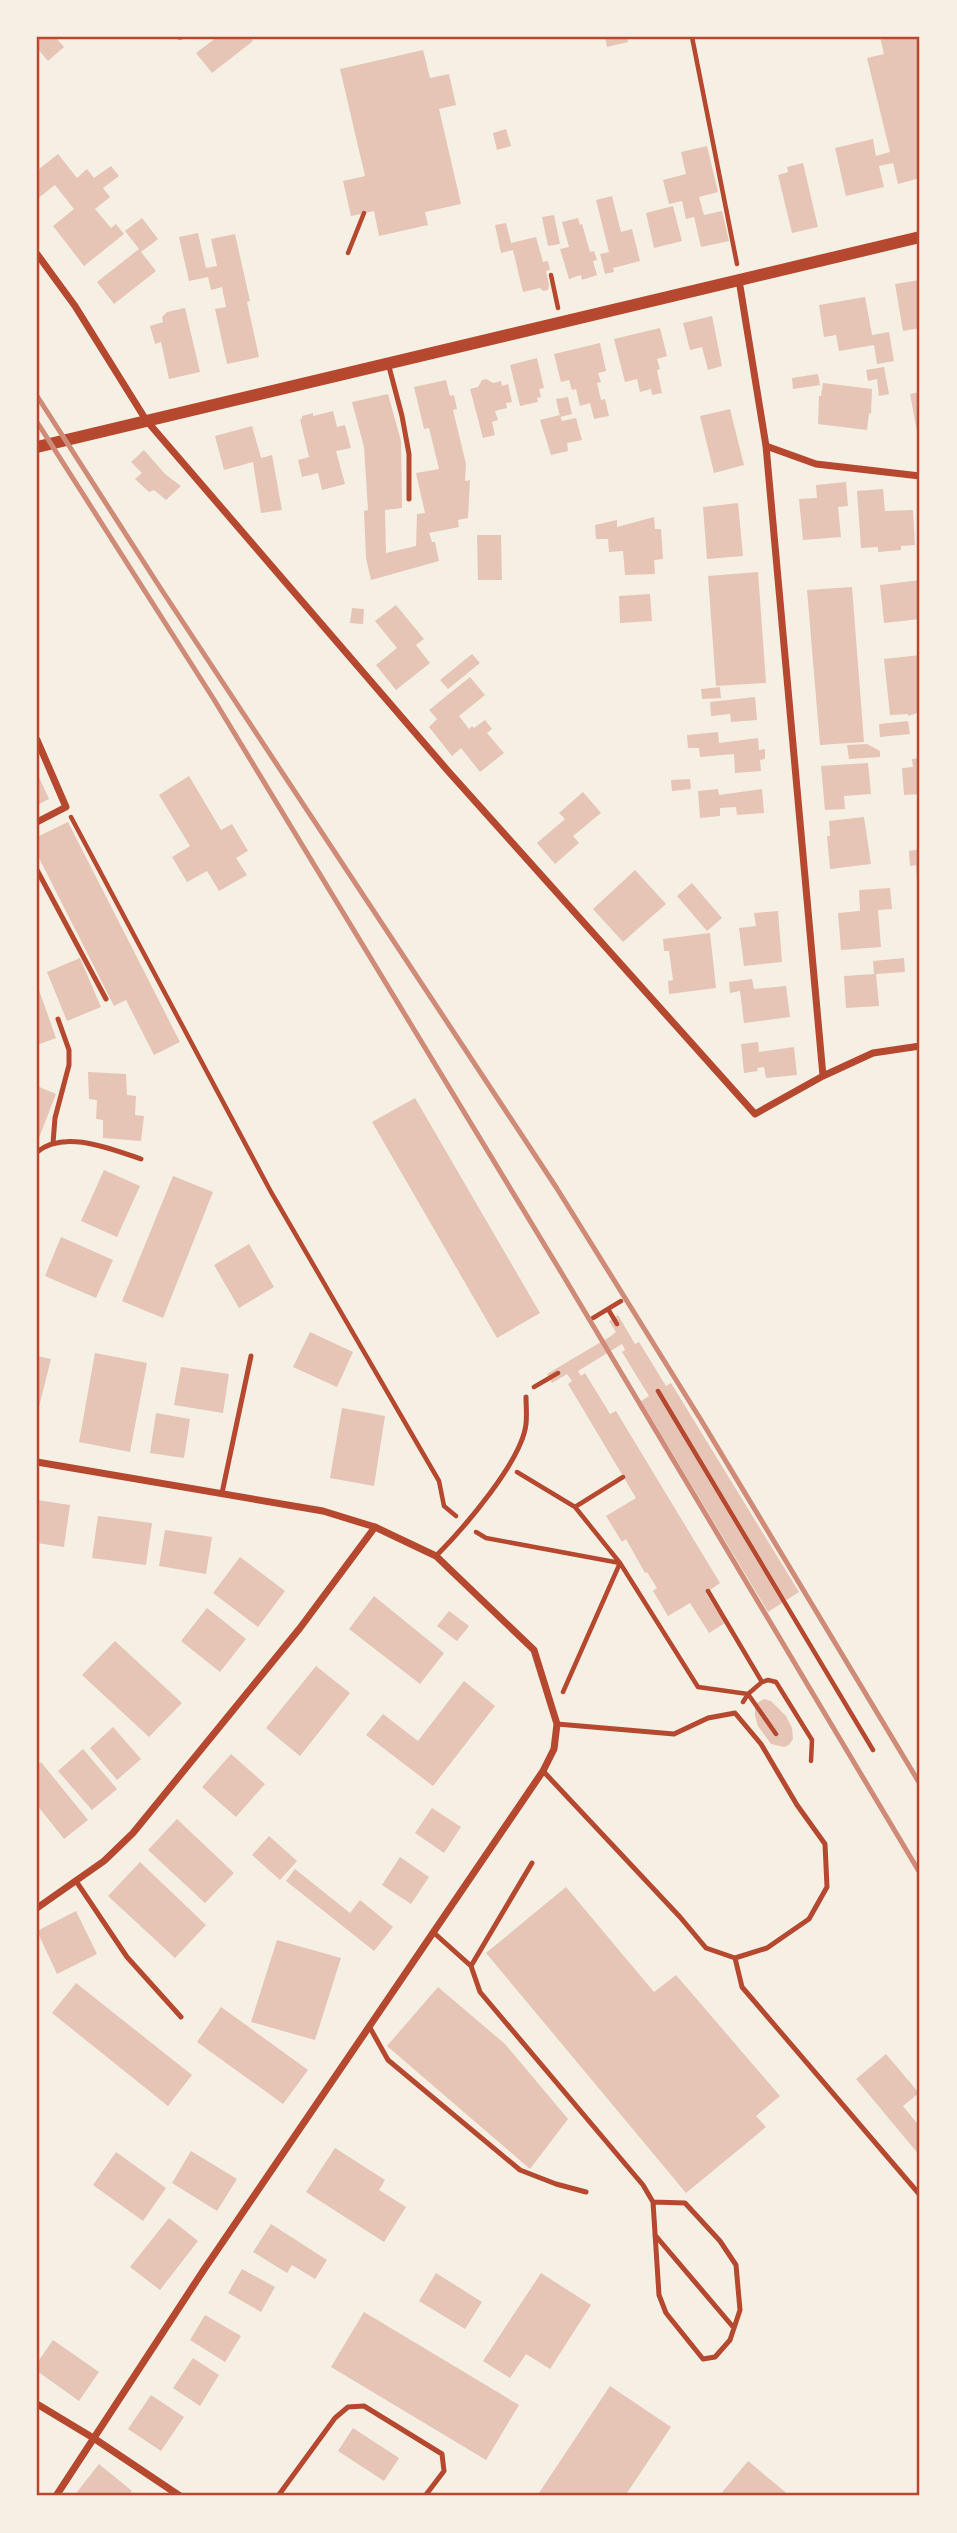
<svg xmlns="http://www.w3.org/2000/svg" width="957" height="2533" viewBox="0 0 957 2533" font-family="Karla,sans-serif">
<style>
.building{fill:#e6c5b7}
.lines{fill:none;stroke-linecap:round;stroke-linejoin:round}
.path{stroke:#b5482f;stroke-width:4.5}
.service{stroke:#b5482f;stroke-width:5}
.minor{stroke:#b5482f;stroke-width:7}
.tertiary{stroke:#b5482f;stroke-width:12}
.rail{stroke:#cf8b77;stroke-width:5}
.neatline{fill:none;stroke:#b5482f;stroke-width:2.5}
</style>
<rect width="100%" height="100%" fill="#f6efe4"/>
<path class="building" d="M37,37h22l-2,2 7,8 -16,14 -11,-13z
M217,37h33l3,4 -41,32 -16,-20z
M605,37h22l1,5 -21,5z
M880,37h36l2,9h2v132l-22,6 -5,-21 -14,3 5,21 -38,9 -11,-48 38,-9 3,17 14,-4 -23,-94 17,-4z
M423,50l7,28 19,-4 7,31 -17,4 22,95 -36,8 3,13 -49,11 -5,-25 -23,5 -8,-35 22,-5 -25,-107z
M506,129l5,17 -14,4 -4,-17z
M707,146l11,46 -19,5 5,18 18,-4 7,30 -28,6 -7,-30 -8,2 -4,-18 -13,3 -6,-24 23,-6 -5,-22z
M58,154l19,24 10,-9 7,9 17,-12 8,10 -16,12 7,9 -15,12 16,19 5,-4 8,10 -40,32 -31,-40 21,-17 -19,-24 -18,14v-33l2,3z
M803,163l15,64 -26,6 -14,-58 10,-3 -1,-5z
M612,196l9,36 11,-3 8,32 -27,7 1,4 -9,2 -5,-20 9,-2 -13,-52z
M673,206l9,35 -28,7 -8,-35z
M554,215l6,29 -12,2 -6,-29z
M142,218l16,21 -17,13 15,19 -42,33 -17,-22 42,-33 -14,-18z
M578,218l2,7 2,-1 8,28 4,-1 3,9 -4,1 4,14 -15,5 -1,-5 -12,4 -9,-30 9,-2 -7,-25z
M506,223l5,20 25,-6 7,25 5,-1 2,9 -4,1 3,14 -1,5 -5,1 -3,-3 -17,4 -10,-42 -12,3 -6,-28z
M198,233l8,35 11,-2 -6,-27 24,-5 15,67 -3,1 12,55 -32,7 -12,-55 11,-2 -4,-20 -11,3 -3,-13 -19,4 -10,-44z
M920,280v48l-17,3 -8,-47z
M865,297l7,38 17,-3 5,29 -17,3 -3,-19 -35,6 -3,-16 -12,2 -5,-32z
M185,308l15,64 -31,7 -8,-37 -6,2 -5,-18 13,-4 -1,-5 5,-5z
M712,316l10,50 -14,4 -6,-23 -12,3 -7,-27z
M660,328l7,28 -10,3 3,10 -3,1 5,23 -10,2 -1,-6 -11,3 -3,-13 -12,3 -11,-43z
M600,343l6,28 -8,2 3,9 -4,1 4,17 4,-1 4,17 -15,3 -4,-16 -10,3 -4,-17 -4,1 -3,-10 -8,2 -7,-28z
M537,358l7,30 -5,1 2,8 -4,1 1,4 -18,4 -10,-41z
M884,367l5,27 -10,2 -2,-17 -9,2 -2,-11z
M818,374l2,11 -27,4 -1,-11z
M486,379l7,4 8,-2 1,5 6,-2 4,18 -6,1 1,5 -12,3 3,9 -6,2 3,13 -12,3 -13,-49 8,-2 4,-7z
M446,380l4,16 4,-1 3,14 -4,1 13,54 -1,17 5,-1 -2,38 -10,2 1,7 -30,6 3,9h3l4,19 -68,19 -5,-22 -2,-47 4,-1 -4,-63 -12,-45 36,-8 13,47 1,67 -17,2 1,43 30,-7 1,-32 8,-1 -9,-40 23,-4 -10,-41 -5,1 -10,-42z
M823,383l49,6 -1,25 -2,-1 -2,17 -49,-6 1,-28h2z
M920,392v45h-2l-8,-43z
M568,397l4,17 -12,3 -4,-18z
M730,409l14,56 -30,8 -14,-57z
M333,411l4,16 8,-2 6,23 -15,3 9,33 -23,6 -4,-17 -16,4 -4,-17 11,-3 -9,-38h2v-3l11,-3v3z
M560,415l2,6 14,-3 6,22 -15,3 1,8 -17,4 -11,-35z
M252,426l9,32 11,-3 10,55 -21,3 -8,-51 -29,8 -9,-34z
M144,450l22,25 15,11 -15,14 -12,-10 -5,2 -14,-13 7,-6 -11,-11z
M846,482l2,24 -10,1 3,30 -38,3 -4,-41 18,-1 -1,-13z
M883,489l2,22 28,-1 2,35 -14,1v4l-23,2v-5l-17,1 -4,-57z
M738,503l5,53 -36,3 -4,-52z
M654,517l1,12h6l2,30 -9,1 1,14 -30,1 -2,-24 -14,1 -1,-13h-12l-1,-14 22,-5v7z
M477,535h24l1,45h-24z
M758,572l8,111 -50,3 -8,-110z
M920,580v39l-36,4 -4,-38z
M852,587l12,155 -44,3 -13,-155z
M650,594l2,27 -32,2 -1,-27z
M396,605l28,34 -8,6 14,18 -34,27 -20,-25 21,-17 -22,-27z
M352,608l12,1 -1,15 -13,-1z
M472,654l8,9 -32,26 -8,-9z
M920,655v57l-12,4v-2l-18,1 -6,-56z
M470,677l15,18 -26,21 10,13 3,-3 2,2 11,-8 7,9 -5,4 17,20 -24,19 -19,-24 -9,8 -23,-29 8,-8 -8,-9z
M720,687l1,11 -19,1 -1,-10z
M755,697l2,23 -26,2 -1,-8 -19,2 -1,-14z
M908,721l2,13 -30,3 -1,-13z
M718,732l1,11 39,-5 1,12 6,-1v10l-5,1 1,11 -26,2 -1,-19 -34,3 -1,-9h-11l-1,-13z
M867,744l13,7v6l-31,2 -2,-14z
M920,758v36l-16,1 -2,-27 11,-1 -1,-8z
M868,763l3,31 -27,2 1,13 -20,1 -4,-44z
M37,773l12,26 -12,6z
M189,776l32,54 11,-6 16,27 -12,7 11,17 -28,16 -12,-20 -20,11 -15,-25 18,-11 -31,-51z
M690,779l1,10 -19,2 -1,-11z
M718,789l1,6 43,-6 2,24 -27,2 -1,-8 -16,1v8l-20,2 -2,-27z
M583,792l18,21 -28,23 6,7 -24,21 -18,-21 28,-24 -6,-6z
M864,817l7,47 -41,5 -3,-33h3l-1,-15z
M68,822l112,220 -26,13 -28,-55 -12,6 -77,-152v-17z
M920,849v45h-2l-2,-29 -6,1 -1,-15z
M635,870l31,34 -43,38 -30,-33z
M692,883l30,35 -15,13 -30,-35z
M890,888l2,21 -14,1 3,37 -40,3 -3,-37 22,-2 -1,-21z
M778,911l4,51 -38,4 -5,-38 17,-2 -2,-13z
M710,933l6,55 -47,6 -1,-13 5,-1 -4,-29h-5l-1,-12z
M80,958l21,49 -34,14 -20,-49z
M904,958l1,14 -29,2 3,32 -33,2 -2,-32 30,-2 -1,-13z
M752,979l2,10 32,-3 4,31 -46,6 -4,-32 -10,2 -1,-11z
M39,990l17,48 -19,7v-54z
M758,1042l1,10 35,-5 3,28 -31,3 -2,-11 -7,1 1,3 -14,2 -3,-29z
M88,1072l38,2 1,21 9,1 -1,19 9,1 -3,25 -38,-3v-18l-7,-1 1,-19 -8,-1z
M37,1086l19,8 -19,49z
M415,1098l125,215 -43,25 -125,-216z
M104,1170l36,16 -23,51 -36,-16z
M173,1176l40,16 -50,126 -41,-17z
M61,1237l52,23 -17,38 -51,-22z
M249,1244l25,43 -35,21 -25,-43z
M618,1315l17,29 4,-2 27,44 5,-3 128,209 -31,20 -127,-211 8,-5 -27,-44 3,-2 -3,-6 -44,27 3,5 4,-3 25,41 6,-3 104,172 -14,10 19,30 -16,10 -19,-30 -22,13 -15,-25 4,-3 -10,-16 -2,1 -19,-34 -4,3 -16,-26 30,-18 -68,-114 4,-3 -5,-7 -15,9 -5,-9 64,-38 5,-4 -7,-11z
M310,1332l43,20 -16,35 -44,-20z
M95,1353l52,10 -17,89 -51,-10z
M37,1356l14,3 -13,52h-1z
M181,1367l48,7 -6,39 -49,-8z
M342,1408l43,8 -11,70 -44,-8z
M156,1413l34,6 -6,39 -34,-5z
M37,1500l33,5 -6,42 -27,-4z
M98,1516l54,7 -6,42 -54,-7z
M165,1530l47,7 -6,37 -47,-8z
M240,1557l45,34 -27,36 -45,-34z
M374,1596l70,57 -24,31 -71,-55z
M207,1608l39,31 -26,33 -39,-31z
M449,1611l20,15 -12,15 -20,-15z
M115,1641l67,62 -33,34 -67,-62z
M316,1666l34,27 -50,63 -34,-28z
M464,1681l31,25 -62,80 -67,-51 17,-21 35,27z
M764,1699l7,2 15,15 6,12 1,11 -4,6 -5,2 -13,-3 -13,-18 -3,-10v-12z
M113,1727l28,32 -24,21 -27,-32z
M83,1749l34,40 -25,21 -34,-39z
M231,1754l34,30 -29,33 -34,-30z
M41,1762l47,58 -24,19 -27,-34v-40z
M432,1808l29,19 -17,26 -29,-20z
M177,1819l57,54 -29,30 -57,-53z
M269,1836l28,25 -17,19 -28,-25z
M400,1857l29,20 -18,27 -29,-19z
M140,1862l66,63 -31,33 -67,-62z
M295,1869l55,44 10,-13 33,27 -19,24 -88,-70z
M566,1887l88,105 22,-17 104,121 -24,20 10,11 -80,66 -200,-240z
M76,1911l21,43 -40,20 -20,-43z
M277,1940l64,18 -26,82 -64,-18z
M76,1983l116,92 -24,31 -116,-93z
M438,1987l67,57 63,75 -38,50 -143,-123z
M221,2007l87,63 -25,34 -86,-62z
M886,2054l33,39 -16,13 17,21v29l-64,-77z
M335,2148l50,32 -6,10 27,17 -22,35 -78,-50z
M191,2151l46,28 -20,32 -45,-28z
M116,2152l50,36 -23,33 -50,-36z
M169,2218l29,23 -38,49 -30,-23z
M271,2224l56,36 -12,19 -23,-14 -5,8 -34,-21z
M242,2269l33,18 -14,25 -33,-19z
M436,2273l46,29 -17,27 -46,-28z
M541,2273l50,32 -41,64 -24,-15 -16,24 -27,-17z
M364,2312l155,93 -33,55 -155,-93z
M205,2315l36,21 -16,26 -35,-22z
M53,2340l46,32 -20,29 -42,-30v-8z
M193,2358l26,17 -19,31 -27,-18z
M610,2386l61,41 -46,69h-88z
M151,2395l33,22 -23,34 -33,-22z
M353,2428l46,30 -15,23 -46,-30z
M748,2461l42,35h-71z
M99,2464l33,27 -4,5h-46l-5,-4z"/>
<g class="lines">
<path class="path" d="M692,37l45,227
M348,253l16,-40
M551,275l7,33
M71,817l200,375 168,289 5,25 12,10
M608,1309l9,15
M593,1318l28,-17
M534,1387l24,-14
M658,1391l215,359
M517,1472l58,35 48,-30
M575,1507l45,56 78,124 50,7 14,-12 -54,-91
M476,1532l10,6 134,25 -57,129
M762,1682l6,-2 8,2 36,58 -1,21
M743,1702l5,-8 28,40"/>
<path class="service" d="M179,37h2
M388,363l14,53 7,38v45
M37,870l69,129
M53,1143l2,-25 14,-53v-15l-11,-31
M37,1152c27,-23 74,-3 104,7
M222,1493l29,-137
M436,1556c27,-27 86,-95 90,-132 1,-9 0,-19 0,-27
M543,1771l137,146 26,31 29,10 32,-10 42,-29 18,-32 -2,-43 -28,-39 -36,-61 -26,-31 -27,5 -34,16 -117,-10
M76,1881l51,76 54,60
M433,1932l38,34 61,-103
M735,1958l7,29 178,208
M471,1966l9,26 163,193 10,17 6,93 7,18 37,46 12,-2 15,-17 10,-30 -4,-45 -16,-24 -35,-38 -32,-1
M369,2026l19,34 132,110 36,14 30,8
M655,2235l79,93
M278,2496l57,-78 13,-11 16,-1 78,48 2,17 -19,25"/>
<path class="minor" d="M37,254l38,52 71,114 302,351 307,343 68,-38 50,-23 47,-7
M739,280l27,166 57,630
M766,446l50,18 104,12
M37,740l29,67 -29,15
M37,1462l286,49 52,16 61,29 98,94 23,74 -3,25 -11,22 -340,500 -147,225
M37,1908l67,-47 29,-28 167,-205 75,-101
M37,2404l58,35 85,57"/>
<path class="tertiary" d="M37,447l883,-210"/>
<path class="rail" d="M37,396l124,193 395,598 145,233 219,364
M37,422l176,276 348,574 359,601"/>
</g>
<rect width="957" height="2533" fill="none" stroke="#f6efe4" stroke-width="77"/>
<rect x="38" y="38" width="880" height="2456" class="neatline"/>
</svg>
